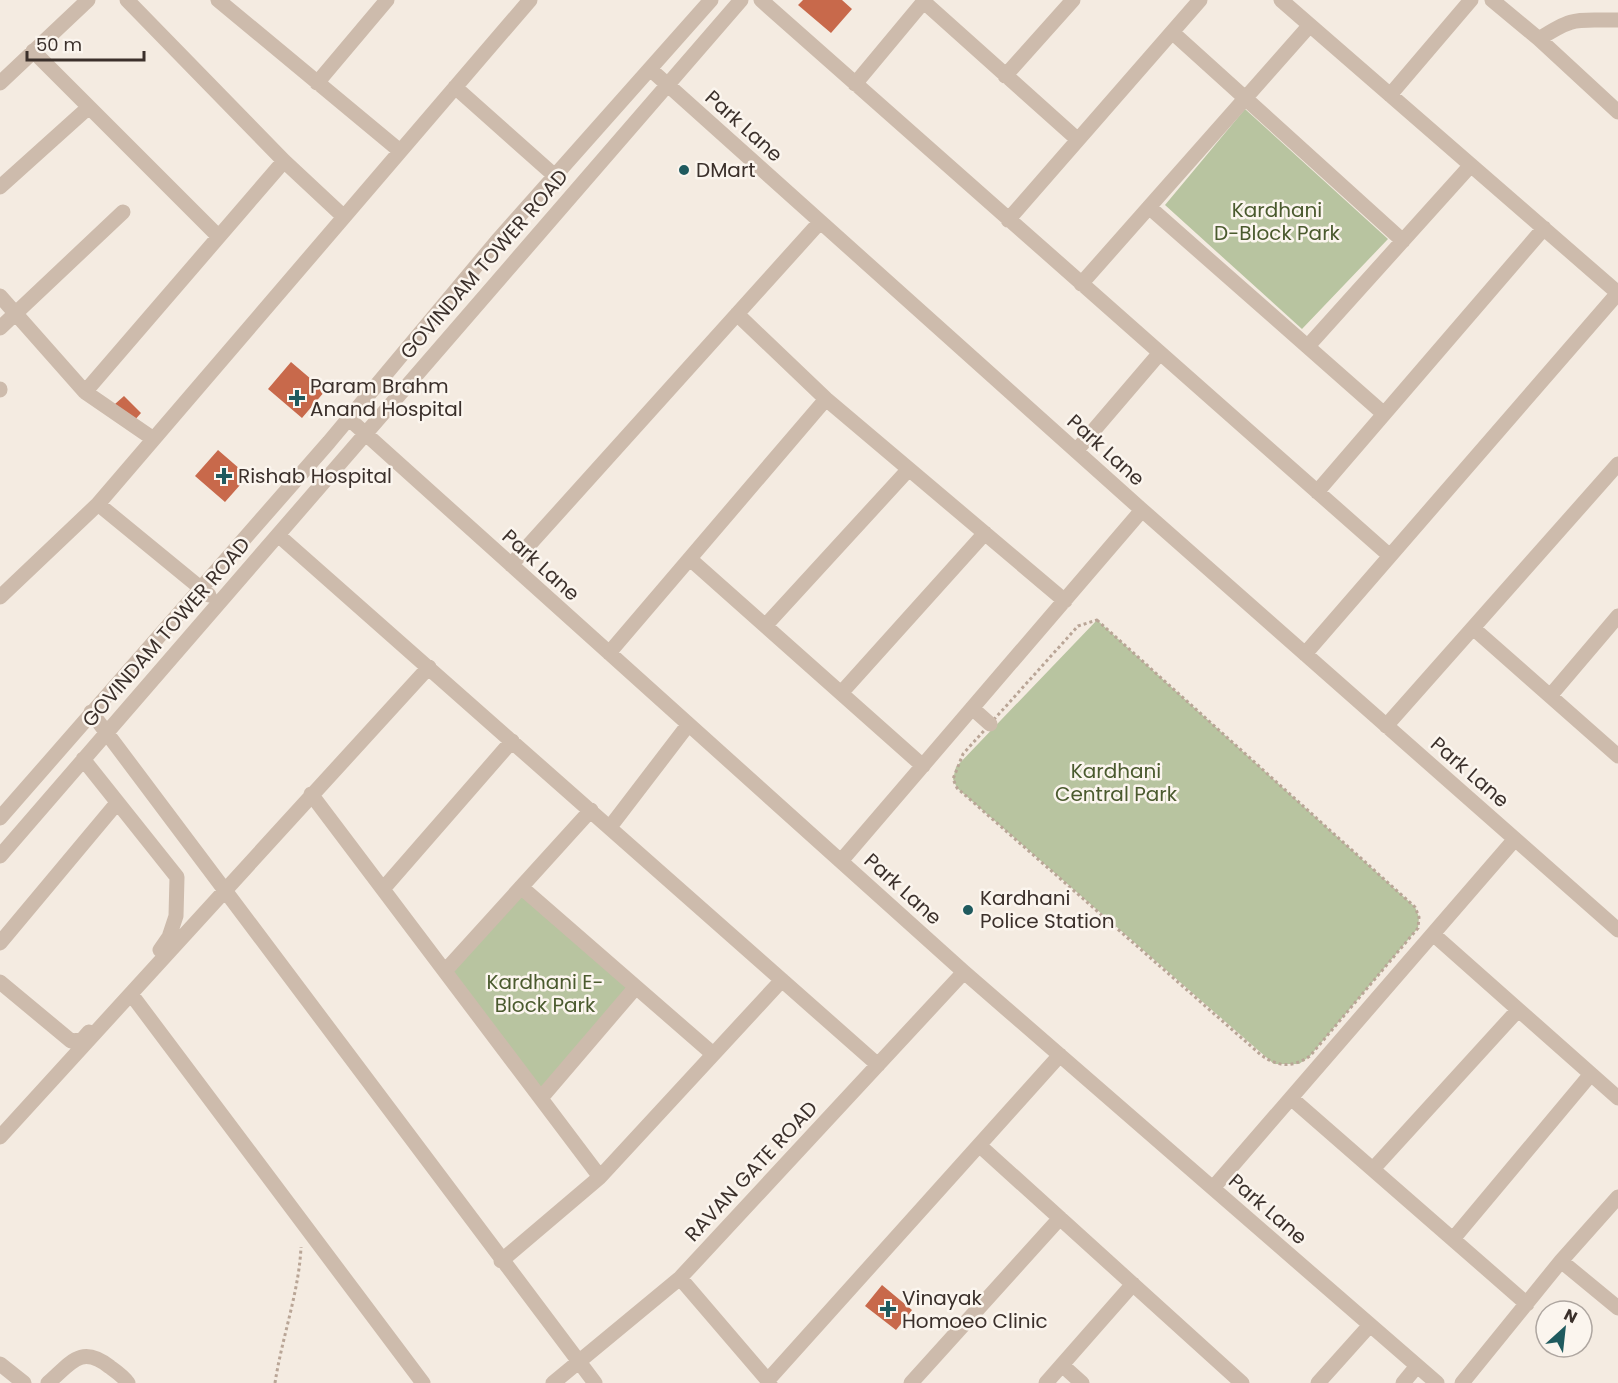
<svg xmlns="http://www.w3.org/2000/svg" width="1618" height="1383" viewBox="0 0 1618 1383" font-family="Poppins,sans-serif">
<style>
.green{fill:#b8c4a0}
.building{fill:#c8694b}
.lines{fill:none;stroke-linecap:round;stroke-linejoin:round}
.path{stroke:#b9a596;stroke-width:3;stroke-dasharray:3 3;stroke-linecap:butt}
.minor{stroke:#cdbbac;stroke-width:15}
.poi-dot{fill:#1f5a5e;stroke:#fbf5ee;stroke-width:2}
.labels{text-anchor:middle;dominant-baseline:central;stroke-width:5;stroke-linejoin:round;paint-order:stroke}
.street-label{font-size:20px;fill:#3b302b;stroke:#fbf5ee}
.poi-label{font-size:20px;fill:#3b302b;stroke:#fbf5ee;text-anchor:start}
.park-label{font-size:20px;fill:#4a5a2e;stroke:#fbf5ee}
</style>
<rect width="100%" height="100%" fill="#f4ebe1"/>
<path class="green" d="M1245,109l143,130 -86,90 -137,-124z
M1097,620l318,287 4,10 -1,11 -108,128 -11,8h-25l-317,-276 -4,-9 3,-12z
M521,887l115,100 -95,111 -96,-127z"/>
<path class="building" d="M803,0h39l10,9 -21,24 -33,-28z
M291,362l34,29 -23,27 -34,-29z
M124,396l17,17 -8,9 -18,-18z
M218,450l30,26 -23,26 -30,-26z
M882,1285l30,25 -16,20 -31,-24z"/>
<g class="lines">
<path class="path" d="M1097,620l318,287 4,10 -1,11 -108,128c-18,12 -32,11 -49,-1l-304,-267 -4,-9 10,-25 115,-128z
M275,1383c7,-46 24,-91 26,-136"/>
<path class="minor" d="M127,0l157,161 60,56
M218,0l182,151
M761,0l629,556
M1281,0l337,293
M1492,0l47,39 79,73
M924,2l153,137
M1172,32l231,209
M1539,39c37,-24 37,-18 79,-19
M33,51l184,184
M650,69l492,441 476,420
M1005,76l68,-76
M0,83l88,-83
M317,83l70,-83
M855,84l70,-84
M455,87l100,89
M1390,95l81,-95
M0,187l89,-80
M1149,207l235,207
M1008,220l192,-220
M1081,284l229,-259
M0,296l85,96
M737,314l89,85 239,202
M0,328l123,-116
M1308,346l163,-181
M0,390v-1
M348,418l616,554 473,411
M152,438l-67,-46 199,-231
M1076,451l83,-97
M1317,492l227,-264
M278,535l600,530
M690,559l233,207
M511,565l309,-343
M209,595l-111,-91 432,-504
M0,597l98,-93
M766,625l143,-156
M1473,628l145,128
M609,653l217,-254
M1305,654l313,-361
M842,692l143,-159
M1550,696l68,-80
M972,708l18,16
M91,712l504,671
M1386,726l232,-262
M83,759l94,118 -1,39 -7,21 -9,13
M311,794l289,383
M0,818l329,-376 168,-201 214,-241
M610,827l78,-102
M0,856l741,-856
M841,861l301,-351
M521,887l192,167
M383,889l129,-148
M1433,934l185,164
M0,943l117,-140
M445,971l146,-161
M0,982l71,59 11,-1 7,-8
M131,994l292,389
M541,1098l95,-111
M1291,1098l236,206
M0,1137l429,-470
M979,1145l263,238
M1373,1169l145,-159
M1213,1188l302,-349
M1453,1239l138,-165
M501,1261l99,-84 182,-197
M1561,1261l57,47
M680,1278l90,105
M0,1364l24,19
M1062,1365l20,18
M768,1380l292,-325
M48,1383c23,-20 33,-39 62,-16 7,5 13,9 18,16
M553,1383l127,-105 284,-306
M911,1383l149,-165
M1046,1383l87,-99
M1318,1383l52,-58
M1403,1383l14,-17
M1462,1383l99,-122 57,-64"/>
</g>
<g class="poi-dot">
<circle cx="684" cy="170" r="6"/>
<path d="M294 389h6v6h6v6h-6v6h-6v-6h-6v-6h6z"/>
<path d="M221 467h6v6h6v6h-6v6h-6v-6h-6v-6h6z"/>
<circle cx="968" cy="910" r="6"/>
<path d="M885 1300h6v6h6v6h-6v6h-6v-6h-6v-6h6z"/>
</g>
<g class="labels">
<g class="street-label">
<text transform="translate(744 126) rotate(42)">Park Lane</text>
<text transform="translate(484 264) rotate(-49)">GOVINDAM TOWER ROAD</text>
<text transform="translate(1106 450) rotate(42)">Park Lane</text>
<text transform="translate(541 565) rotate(42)">Park Lane</text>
<text transform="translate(166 632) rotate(-49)">GOVINDAM TOWER ROAD</text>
<text transform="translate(1470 772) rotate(41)">Park Lane</text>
<text transform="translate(903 889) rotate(42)">Park Lane</text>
<text transform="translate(751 1171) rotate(-47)">RAVAN GATE ROAD</text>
<text transform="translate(1268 1209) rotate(41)">Park Lane</text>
</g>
<g class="poi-label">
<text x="696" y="170">DMart</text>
<text x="310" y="386">Param Brahm<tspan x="310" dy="23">Anand Hospital</tspan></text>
<text x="238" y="476">Rishab Hospital</text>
<text x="980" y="898">Kardhani<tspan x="980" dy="23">Police Station</tspan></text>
<text x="902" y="1298">Vinayak<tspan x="902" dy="23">Homoeo Clinic</tspan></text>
</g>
<g class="park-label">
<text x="1277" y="210">Kardhani<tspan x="1277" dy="23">D-Block Park</tspan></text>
<text x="1116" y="771">Kardhani<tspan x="1116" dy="23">Central Park</tspan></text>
<text x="545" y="982">Kardhani E-<tspan x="545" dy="23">Block Park</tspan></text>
</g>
</g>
<g transform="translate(1564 1329) rotate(27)"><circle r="28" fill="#fbf5ee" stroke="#aea6a0" stroke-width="1.5"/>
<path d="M0-4.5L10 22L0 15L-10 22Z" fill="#1f5a5e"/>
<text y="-9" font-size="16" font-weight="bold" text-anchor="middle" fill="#3b302b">N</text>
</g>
<path d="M27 51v9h117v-9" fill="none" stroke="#3b302b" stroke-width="3"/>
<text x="36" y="51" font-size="18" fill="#3b302b" stroke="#fbf5ee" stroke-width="4.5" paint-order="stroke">50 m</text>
</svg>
